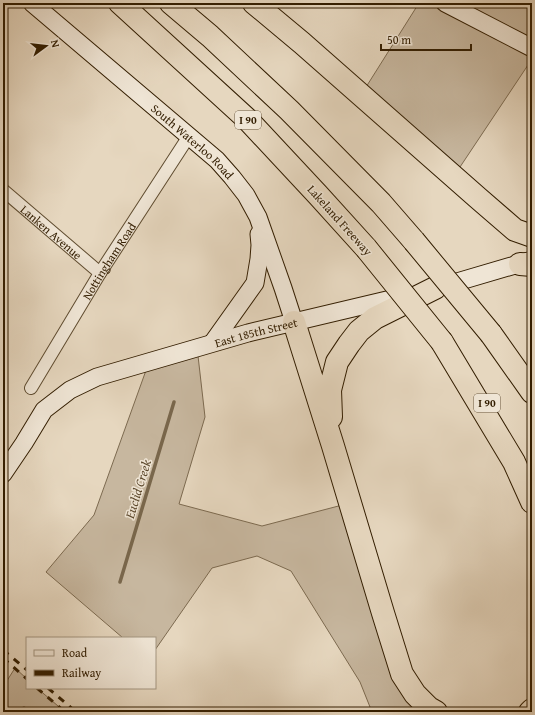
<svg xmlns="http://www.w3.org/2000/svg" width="535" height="715" viewBox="0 0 535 715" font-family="'Gentium Book Plus',serif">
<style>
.green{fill:#c7b79f;stroke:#7c6a50}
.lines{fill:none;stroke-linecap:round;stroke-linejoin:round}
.stream{stroke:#79674c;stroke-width:3.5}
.street-casing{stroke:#5f4c30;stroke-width:14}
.secondary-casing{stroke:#321d00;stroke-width:19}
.highway-casing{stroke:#321d00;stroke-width:24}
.street{stroke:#efe5d5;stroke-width:12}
.secondary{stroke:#efe5d5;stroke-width:17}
.highway{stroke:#e6d7bf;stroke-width:22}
.rail{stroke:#321d00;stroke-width:3;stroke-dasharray:7 7;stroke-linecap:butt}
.highway-bridge-casing{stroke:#321d00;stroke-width:24;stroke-linecap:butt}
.highway-bridge{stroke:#e6d7bf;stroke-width:22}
.labels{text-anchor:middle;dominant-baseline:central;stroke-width:3;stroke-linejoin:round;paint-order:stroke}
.shield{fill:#efe5d5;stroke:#6b5940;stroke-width:1}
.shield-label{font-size:11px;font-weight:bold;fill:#321d00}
.street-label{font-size:12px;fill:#321d00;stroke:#efe5d5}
.water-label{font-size:13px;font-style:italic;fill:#5c482c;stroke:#efe5d5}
</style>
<rect width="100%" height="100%" fill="#e6d7bf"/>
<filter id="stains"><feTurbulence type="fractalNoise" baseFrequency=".005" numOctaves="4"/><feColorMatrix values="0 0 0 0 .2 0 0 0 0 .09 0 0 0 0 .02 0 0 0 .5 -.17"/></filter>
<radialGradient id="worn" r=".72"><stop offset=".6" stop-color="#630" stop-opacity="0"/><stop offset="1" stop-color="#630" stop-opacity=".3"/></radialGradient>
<path class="green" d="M419,3h113v56l-78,117 -93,-81z
M197,347l8,70 -26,87 83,22 88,-23 77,209h-55l-12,-30 -69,-111 -34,-15 -45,12 -57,82v-12h-32l-77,-66 48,-57 55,-153z
M15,668l12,11v9h10l28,24h-62v-25z"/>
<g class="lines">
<path class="stream" d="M120,582l54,-180
M20,712l4,-4"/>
<defs>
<g id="street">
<path id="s1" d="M3,190l97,83"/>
<path id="s2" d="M31,388l69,-115 89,-137"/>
</g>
<g id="secondary">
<path id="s3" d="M32,3l185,157 15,17 14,18 12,22 25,71 11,34"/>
<path d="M445,3l87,45"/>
<path d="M440,287l92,-27"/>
<path d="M213,342l42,-59 4,-24 1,-14 -1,-11"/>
<path id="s4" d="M3,474l21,-31 20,-33 26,-20 27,-13 151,-44 160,-38"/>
</g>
<path id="highway" d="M120,3l128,117 70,75 48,53
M171,3l39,33 79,74 92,93 33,38
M254,3l48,40 176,155 37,32 17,6
M520,264l12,1
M294,322l39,124 50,167 19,61 13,20 14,14 7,4
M491,334l41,58
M442,342l72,120 18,40
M331,417l-1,-27 7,-28 12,-18 10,-13 16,-13 60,-30
M530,712l2,-2"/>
</defs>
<use href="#street" class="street-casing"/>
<use href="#secondary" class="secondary-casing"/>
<use href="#highway" class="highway-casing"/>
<use href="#street" class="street"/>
<use href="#secondary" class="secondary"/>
<use href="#highway" class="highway"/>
<path class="rail" d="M3,650l24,20
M3,658l24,21
M37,688l28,24
M48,688l28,24"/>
<defs>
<path id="highway-bridge" d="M414,241l77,93
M366,248l76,94"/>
</defs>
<use href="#highway-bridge" class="highway-bridge-casing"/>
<use href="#highway-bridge" class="highway-bridge"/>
</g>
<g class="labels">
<g class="shield">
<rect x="235" y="111" width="26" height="18" rx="3"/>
<rect x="474" y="394" width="26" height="18" rx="3"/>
</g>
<g class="shield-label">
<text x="248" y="120">I 90</text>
<text x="487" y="403">I 90</text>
</g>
<g class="street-label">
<text stroke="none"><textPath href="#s3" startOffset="212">South Waterloo Road</textPath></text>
<text transform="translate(340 220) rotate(48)">Lakeland Freeway</text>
<text stroke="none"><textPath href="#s1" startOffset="64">Lanken Avenue</textPath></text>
<text stroke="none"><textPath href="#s2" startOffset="149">Nottingham Road</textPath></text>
<text stroke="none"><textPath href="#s4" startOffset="304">East 185th Street</textPath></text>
</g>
<g class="water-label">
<text transform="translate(138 489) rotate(-73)">Euclid Creek</text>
</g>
</g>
<rect width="535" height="715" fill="none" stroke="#e6d7bf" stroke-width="16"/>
<rect x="4" y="4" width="527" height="707" fill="none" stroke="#321d00" stroke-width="2"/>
<rect x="8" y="8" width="519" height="699" fill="none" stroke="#321d00"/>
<rect x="26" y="637" width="130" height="52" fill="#efe5d5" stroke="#a39580"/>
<rect x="34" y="650" width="20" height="6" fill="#efe5d5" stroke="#a39580"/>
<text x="62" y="657" font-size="12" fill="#321d00">Road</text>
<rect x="34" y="670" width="20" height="6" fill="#321d00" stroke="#a39580"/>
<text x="62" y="677" font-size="12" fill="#321d00">Railway</text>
<g transform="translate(46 46) rotate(75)" stroke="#efe5d5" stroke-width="3" paint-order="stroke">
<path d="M0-3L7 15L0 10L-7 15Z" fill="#321d00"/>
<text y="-6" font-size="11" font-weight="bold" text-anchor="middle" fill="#321d00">N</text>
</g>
<path d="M381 44v6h90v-6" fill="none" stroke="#321d00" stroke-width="2"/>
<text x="387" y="44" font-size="12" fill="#321d00" stroke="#efe5d5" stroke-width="3" paint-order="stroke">50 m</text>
<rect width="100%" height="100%" filter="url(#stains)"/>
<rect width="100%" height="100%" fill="url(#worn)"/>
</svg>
